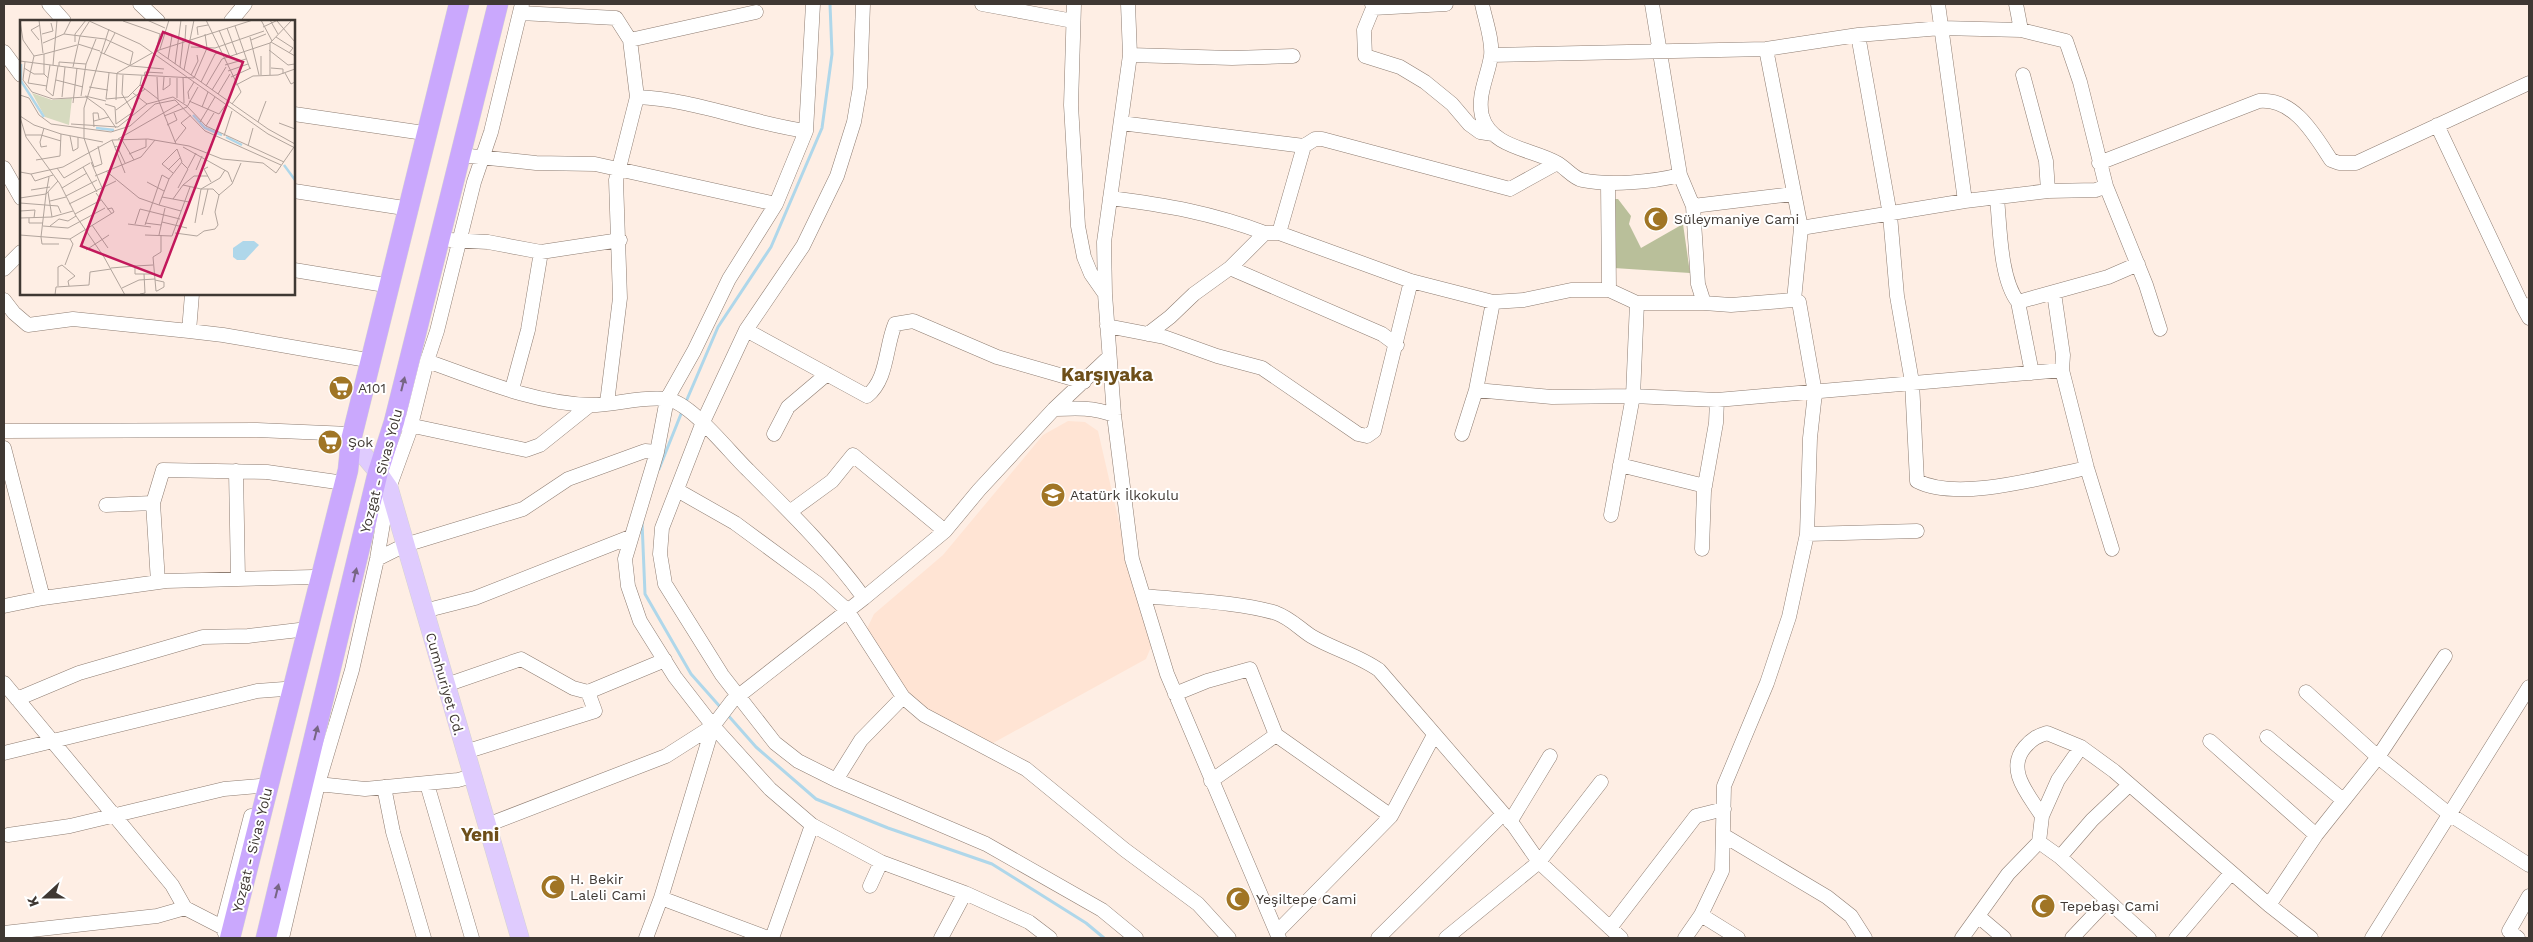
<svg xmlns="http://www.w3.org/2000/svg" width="2533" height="942" viewBox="0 0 2533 942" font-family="'Work Sans',sans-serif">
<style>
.built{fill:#ffe4d4}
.forest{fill:#b9bf9a}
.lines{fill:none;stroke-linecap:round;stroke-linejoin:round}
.stream{stroke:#afd7ea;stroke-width:3}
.minor-casing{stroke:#8e7d72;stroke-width:15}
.major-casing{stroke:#d5d3d2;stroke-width:19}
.highway-casing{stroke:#d5d3d2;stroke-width:21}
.minor{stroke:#fff;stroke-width:14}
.major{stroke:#dfcbfe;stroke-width:18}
.highway{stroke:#caa8fd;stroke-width:20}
.oneway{fill:#776584}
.labels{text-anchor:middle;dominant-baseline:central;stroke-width:4;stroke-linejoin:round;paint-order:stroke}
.poi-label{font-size:14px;fill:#3f3833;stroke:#fff;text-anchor:start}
.street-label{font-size:14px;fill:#3f3833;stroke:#fff}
.district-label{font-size:19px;font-weight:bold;fill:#6d4f19;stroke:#fff}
.inset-river{fill:none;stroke:#afd7ea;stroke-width:2.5}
.inset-road{fill:none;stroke:#b2a59d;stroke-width:1}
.view{fill:#c2185b;fill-opacity:0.15;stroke:#c2185b;stroke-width:2.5}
.inset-edge{fill:none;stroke:#3f3833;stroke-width:2.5}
</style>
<rect width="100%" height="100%" fill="#feeee4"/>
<path class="built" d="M1068,421l17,1 13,9 30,130 23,86 -5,12 -162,89 -52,-30 -25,-24 -43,-59 10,-21 69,-59 100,-120z"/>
<path class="forest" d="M1614,199h4l13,17 -2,8 12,24 42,-24 7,49 -76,-5z"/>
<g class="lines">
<path class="stream" d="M685,404l33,-77 53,-80 51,-119 10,-74 -2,-50
M659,469l24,-60
M642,522l3,72 46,80 31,35
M726,713l30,34 60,52 72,29 104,36 94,59 18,15"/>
<defs>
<path id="minor" d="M49,4l15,17
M140,4l18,17
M813,4l-7,127 -30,73 -47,75 -35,72 -27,48 -10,53 -32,107 3,27 12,35 35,56 38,49 57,63 42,36 69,37 84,31 64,29 21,16
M863,4l-3,83 -6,35 -17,54 -34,70 -57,84 -43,92 -41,106 -2,26 5,30 57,91 53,68 23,18 38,19 150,64 116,66 34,28
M982,4l91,17
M1074,4l-3,101 7,121 6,31 7,17 14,20 9,121 18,144 35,115 112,264
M1372,4l1,4 -9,22 1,26 35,11 25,15 27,22 17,20 11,8 13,2
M1482,4c3,15 11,37 9,52 -3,20 -14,39 -9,60 9,32 51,33 75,47 8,4 16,15 25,17 27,6 71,2 98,-5l13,31 5,78 6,19 27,2 63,-5 5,2 16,91 -5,45 -3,96 -18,83 -22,66 -43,103 -2,85 -21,44 -16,23
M1652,4l28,171
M1938,4l27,197
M2016,4l5,26
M1373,8l73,-4
M520,13l96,5 14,22 7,57 -21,83 4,118 -13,105
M231,21l14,-17
M1858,35l32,180 7,81 15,86 5,99c41,21 126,-4 170,-13
M630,40l126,-28
M1766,49l35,179 -7,72
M4,52l17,23
M1130,55l102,3 61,-2
M1491,55l275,-6 92,-14 83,-7 80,2 45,11 14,41 26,104 40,99 14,44
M2023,75l23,86 2,30
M637,97c57,2 112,26 169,34
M294,114l130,19
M1121,123l183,23
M2437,125l86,182 6,-2
M460,155l76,8 59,1 181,40
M2099,163l160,-62c35,-3 55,33 72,59l8,3h17l173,-80
M4,168l17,30
M1608,183l1,107
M294,191l110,17
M1110,198c56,7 102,15 155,35
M1997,198c3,30 3,81 21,104l14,71
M1693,206l100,-12
M1801,228l164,-27 83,-10 48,-1 10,-4
M1279,233l25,-87 11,-7h7l188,50 47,-26
M450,240l38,2 53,10 79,-12
M1230,268l152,66 15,11
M4,269l17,-17
M294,270l91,15
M2054,293l9,62 -1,15 25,98 25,81
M1105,294l-1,-52 26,-187 -2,-51
M4,300l10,13 14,12 45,-6 116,12 34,4 144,25
M1493,302l-17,88 76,7 81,-1 84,4 345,-30
M2018,302l90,-25 30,-13
M2523,307l6,11
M1107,326l57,11 53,19 45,12 96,66 9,2 7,-5 37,-150
M746,330l121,66c21,-17 18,-48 28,-72l18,-3 84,36 87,25
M189,331l3,-37
M1148,334l22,-17 24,-23 36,-26 35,-35h14l132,48 82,21 31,-2 47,-10h38l28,13h67
M427,361c51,18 108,43 164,44 24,0 51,-9 75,-6 24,2 64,54 82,71 41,41 82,81 116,128
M512,389l16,-59 13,-78
M1054,409c22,-1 39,-2 60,6
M404,424l122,26 14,-5 50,-40
M4,431l253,-1 93,4 1,6
M774,434l14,-27 39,-33
M1462,434l14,-44
M4,448l39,150
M1620,465l85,21
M236,471l2,108
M677,490l58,33 83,61 29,26 56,87 21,18 102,54 99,81 73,54 31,34
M106,505l47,-2
M791,511l41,-30 21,-26 92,76
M1611,515l22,-119 4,-93
M1807,534l110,-3
M1702,549l2,-58 12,-68 1,-23
M377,559l28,-14 118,-36 45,-30 77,-28 12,1
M158,582l-5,-79 10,-33 104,2 77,11
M1144,596c40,4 96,6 132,17 14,5 23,15 35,23 22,13 47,19 68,34l135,156 25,36 82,76
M4,606l39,-8 123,-17 147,-4
M424,611l51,-13 155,-61
M4,683l168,202 13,23 37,19 3,6
M446,685l75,-26 52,29 15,4 7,19 -130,41
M588,692l77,-32
M2306,692l72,65 71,57 80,51
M1175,694l32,-13 43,-12 26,66 115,81
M17,699l62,-26 124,-36 45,-1 51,-6
M2267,737l76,63
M2210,741l106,94
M4,753l253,-62 27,-2
M836,780l25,-40 42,-43
M1211,781l65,-46
M318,784l47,5 93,-9 15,-4
M427,784l45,154
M384,787l9,45 31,106
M2042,816c-13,-21 -37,-46 -17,-69 7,-8 12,-11 22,-14l34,14 33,24 155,134 42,33
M1510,822l40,-66
M487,825l179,-69 47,-30 19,-25 132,-103 81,-67 34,-41 75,-81 55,-52
M8,835l62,-9 154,-37 35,-3
M1723,835l104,62 24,19 14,22
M2039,842l21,15 89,81
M2060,857l32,-37 37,-35
M870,886l11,-24
M661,898l107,40
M2269,905l47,-70 62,-78 67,-101
M1701,915l37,23
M1978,916l26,22
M222,927l29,-111
M1610,928l86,-112 28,-7
M1277,932l114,-116 43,-81
M4,933l153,-17 28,-8
M282,938l36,-154 34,-114 25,-111 12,-71 20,-55 18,-72 10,-30 37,-149 17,-50 31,-128
M646,938l15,-40 52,-172
M772,938l40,-113
M941,938l24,-45
M1378,938l124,-123
M1446,938l93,-76 62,-80
M1962,938l46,-64 31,-32 3,-26 16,-36 23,-33
M2072,938l35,-37
M2176,938l55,-65
M2372,938l157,-251
M2518,938l-9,-7 20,-35"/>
<path id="major" d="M351,440l27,32 11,16 131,450"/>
<path id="highway" d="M230,938l118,-468 3,-30 108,-436
M266,938l112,-466 16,-50 104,-418"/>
</defs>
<use href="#minor" class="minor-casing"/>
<use href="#major" class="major-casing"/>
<use href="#highway" class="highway-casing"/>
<use href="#minor" class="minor"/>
<use href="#major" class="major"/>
<use href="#highway" class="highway"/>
</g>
<defs><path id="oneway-solid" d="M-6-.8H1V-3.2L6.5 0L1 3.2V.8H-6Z" transform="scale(1.25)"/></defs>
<g class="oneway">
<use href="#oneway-solid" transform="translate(403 384) rotate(-76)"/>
<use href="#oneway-solid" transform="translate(355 575) rotate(-77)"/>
<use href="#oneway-solid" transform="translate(316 733) rotate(-76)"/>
<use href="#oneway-solid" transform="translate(277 891) rotate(-76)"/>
</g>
<defs>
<symbol id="mosque-disc" viewBox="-11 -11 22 22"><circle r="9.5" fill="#a07525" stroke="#fff"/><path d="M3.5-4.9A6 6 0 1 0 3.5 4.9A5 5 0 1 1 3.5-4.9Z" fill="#fff"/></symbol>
<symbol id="supermarket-disc" viewBox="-11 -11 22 22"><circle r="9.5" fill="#a07525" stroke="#fff"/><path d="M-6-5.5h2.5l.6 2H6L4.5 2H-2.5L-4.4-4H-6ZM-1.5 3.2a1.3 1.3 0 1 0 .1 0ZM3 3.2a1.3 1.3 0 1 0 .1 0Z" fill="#fff"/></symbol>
<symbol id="school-disc" viewBox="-11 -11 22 22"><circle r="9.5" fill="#a07525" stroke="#fff"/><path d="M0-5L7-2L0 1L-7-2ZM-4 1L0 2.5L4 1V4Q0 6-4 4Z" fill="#fff"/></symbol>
</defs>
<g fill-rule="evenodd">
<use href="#mosque-disc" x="1642" y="205" width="28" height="28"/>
<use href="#supermarket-disc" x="327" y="374" width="28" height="28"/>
<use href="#supermarket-disc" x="316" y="428" width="28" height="28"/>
<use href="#school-disc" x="1039" y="481" width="28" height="28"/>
<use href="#mosque-disc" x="539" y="873" width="28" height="28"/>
<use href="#mosque-disc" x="1224" y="885" width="28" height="28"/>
<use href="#mosque-disc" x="2029" y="892" width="28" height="28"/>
</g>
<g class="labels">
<g class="poi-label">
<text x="1674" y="219">Süleymaniye Cami</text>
<text x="358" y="388">A101</text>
<text x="348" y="442">Şok</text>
<text x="1070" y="495">Atatürk İlkokulu</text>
<text x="570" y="879">H. Bekir<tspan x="570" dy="16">Laleli Cami</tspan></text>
<text x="1256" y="899">Yeşiltepe Cami</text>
<text x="2060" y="906">Tepebaşı Cami</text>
</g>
<g class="street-label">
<text transform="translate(381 471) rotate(-75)">Yozgat - Sivas Yolu</text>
<text transform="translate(445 684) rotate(74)">Cumhuriyet Cd.</text>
<text transform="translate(252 850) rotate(-76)">Yozgat - Sivas Yolu</text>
</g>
<g class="district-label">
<text x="1107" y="374">Karşıyaka</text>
<text x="480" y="834">Yeni</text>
</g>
</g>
<g transform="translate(20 20)">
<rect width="275" height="275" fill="#feeee4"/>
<path d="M12,73l20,7 20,-2 -3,27 -24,-8z" fill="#d6dabf"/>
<path d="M223,221h11l5,4 -14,15h-8l-4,-3v-9z" fill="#afd7ea"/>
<path class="inset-river" d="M1,44v17l23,36M173,95l12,13 17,7M76,108l18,2M206,117l16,8M264,145l11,15"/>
<path class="inset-road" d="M19,0l4,33M67,0l53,24 128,90 27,14M127,0l18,8M186,0l35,72 -9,12M241,0l11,21M250,0l8,14M0,1l3,19 11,16 -6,27M103,1l40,14M257,1l18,21M215,6l15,43M243,7l15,-7M207,8l10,27M199,10l11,27M22,14l11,-3 -2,-8M44,14l41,5M178,15l-1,-8 11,-2M230,17l9,38M256,17l17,11 -4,5M85,19l28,13 -3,13M19,20l-8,-10 9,-5M165,20l1,-15M231,20l15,-6M55,22v-8l11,-14M251,22l24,14M23,23l21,-9 7,-14M58,24l22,7M171,27l24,1 49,-17M140,29l9,-29M249,30l19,15 7,-1M136,31l97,-31M136,31l4,-17M137,31l111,78 27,15M80,32l31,14 33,3M24,34l33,-9M84,34l11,-21M14,36l10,-2v20l4,4M241,36v19M148,39l4,-23M0,41l100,13 74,4M5,42l-2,18 9,12 21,7 33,-2 18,13 12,18M155,44l6,-44M30,45l-4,25 7,6M33,45l4,-45M205,45l21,-6M39,46v-4l27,2M53,47l7,-31 9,-14M160,47l3,-26M4,48l10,6h10M251,48l12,1v5M164,50l10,-50M208,51l20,-7M265,53l6,11 4,-2M103,55l-1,19 11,18M171,55l7,-14 -1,-6M250,55v-32M124,56l1,-4 18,1M137,57l1,22M144,57l-1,13 7,-5v-7M163,57l1,26M211,57l20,-9M174,58l13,-30 -2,-14M36,60l27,7M181,62l14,-28 4,-2M8,63l19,3M120,65l18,14 18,45M216,65l17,-9 25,-1 17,-6M186,66l16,-27 48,-16 22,-23M69,67l19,3M192,70l14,-23M113,73l14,11M198,74l12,-20M0,75l9,3 10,17 12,9 60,8 19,-6 25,-22 20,-4 30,31 76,34M33,76l5,-30M61,76l5,-32 10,-25M65,76l21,5M42,77l3,-30M157,78v-20M86,79l22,-2 12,-12 2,-9M86,79l3,-26M169,79l-1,-7 6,-10M96,80l1,-27 35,-20M169,81l30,13 6,-8M53,83l4,-35M85,84l10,3 1,17 17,-12M182,87l6,-15M96,90l29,-21M0,96l14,9 27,9 42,8M144,96l23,-9 11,-20M0,97l6,20 34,47 16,32 28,41 21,38M74,101l15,-4M180,102l15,-25M238,102l8,-21M259,103l16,6M51,104l47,3 29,-23 26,-7 14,9 19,20 78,36M147,105l10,-5 -3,-7M186,106l8,-13M74,107l-1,-14h5l1,6M24,108l-4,14 1,5 6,-1M5,115h16l20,6M50,116l3,15 5,-3v-11M204,116l8,-25M98,119l61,-35M92,120l13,33M102,120l12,20M155,122l11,-14 -5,-5 10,-8M78,126l4,18 -8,3 -10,-29v-30l25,-79M228,126l5,-18M94,127l3,-1 8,17M163,127l45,25 4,10M109,134l17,-7v-8M16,140l24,-4 1,-22M71,142l12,28M63,147l14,25M188,147l-4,2 7,13M37,148l7,10 26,-15M168,148l8,-15M148,150l12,-12M176,150l6,-14M86,151l33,27 20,7 3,-8 11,2 10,-14 18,4 19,-11 5,-8M0,152l11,2 32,-7 49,-27 36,-1 41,7 33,13 41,4 13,10 18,-26M153,153l-11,-9 15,-15M11,154l4,7 18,-6M75,156l46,-19 14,-17M38,161l-12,13 -5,43 1,7h17M127,162l17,9M163,165l11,-9h14M42,168l25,-15M158,168l10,-19 -6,-6M11,170l19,-3M28,172l4,25M76,173l16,21M46,176l31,-16M142,177l7,-18 13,-17 -5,-13M0,178l26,-4 3,-17M153,179l16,3M30,181l16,-4M0,183l38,3 3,7M49,184l47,-23M139,185l22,6M0,191l15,-1 -1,8M55,194l26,-14M182,195l6,-26M0,198l32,-1 21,-6M9,198v5h14M142,202l25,6M125,203l16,2M175,203l6,-34h12l6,6M108,204l23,3M115,204l5,-15 40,10M72,205l16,23M125,205l17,-50 7,4M23,206l25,2 37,-20M30,206l9,-7 9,2 8,-5M155,213l22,3 7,-5 11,-2 3,-4 -3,-13 4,-17 13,-11 9,-21M0,215l50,4 44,-27 -2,-4 -5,1M125,215l27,1 18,-49M139,215l6,-27M66,230l23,-15M45,245l8,-21 -3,-5M133,245l-18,1v8h19M91,248l24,-2M135,260l9,2v5l-7,4h-1l-3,-34 8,-5v-17M38,266v-19l4,-2 13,11 -7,5 1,5M102,268l17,-8 16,-1M120,274l5,-1 -1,-19M35,275l1,-8 33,-2 1,-13 21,-3"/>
<path class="view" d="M143,12l80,30 -82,215 -80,-31z"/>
<rect width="275" height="275" class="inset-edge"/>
</g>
<rect width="2533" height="942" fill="none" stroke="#3f3833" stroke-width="10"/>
<g transform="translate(45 897) rotate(249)" stroke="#ffffff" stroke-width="4" paint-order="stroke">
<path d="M0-4L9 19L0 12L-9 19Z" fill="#3f3833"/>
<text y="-8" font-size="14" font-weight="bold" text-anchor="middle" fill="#3f3833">K</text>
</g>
</svg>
